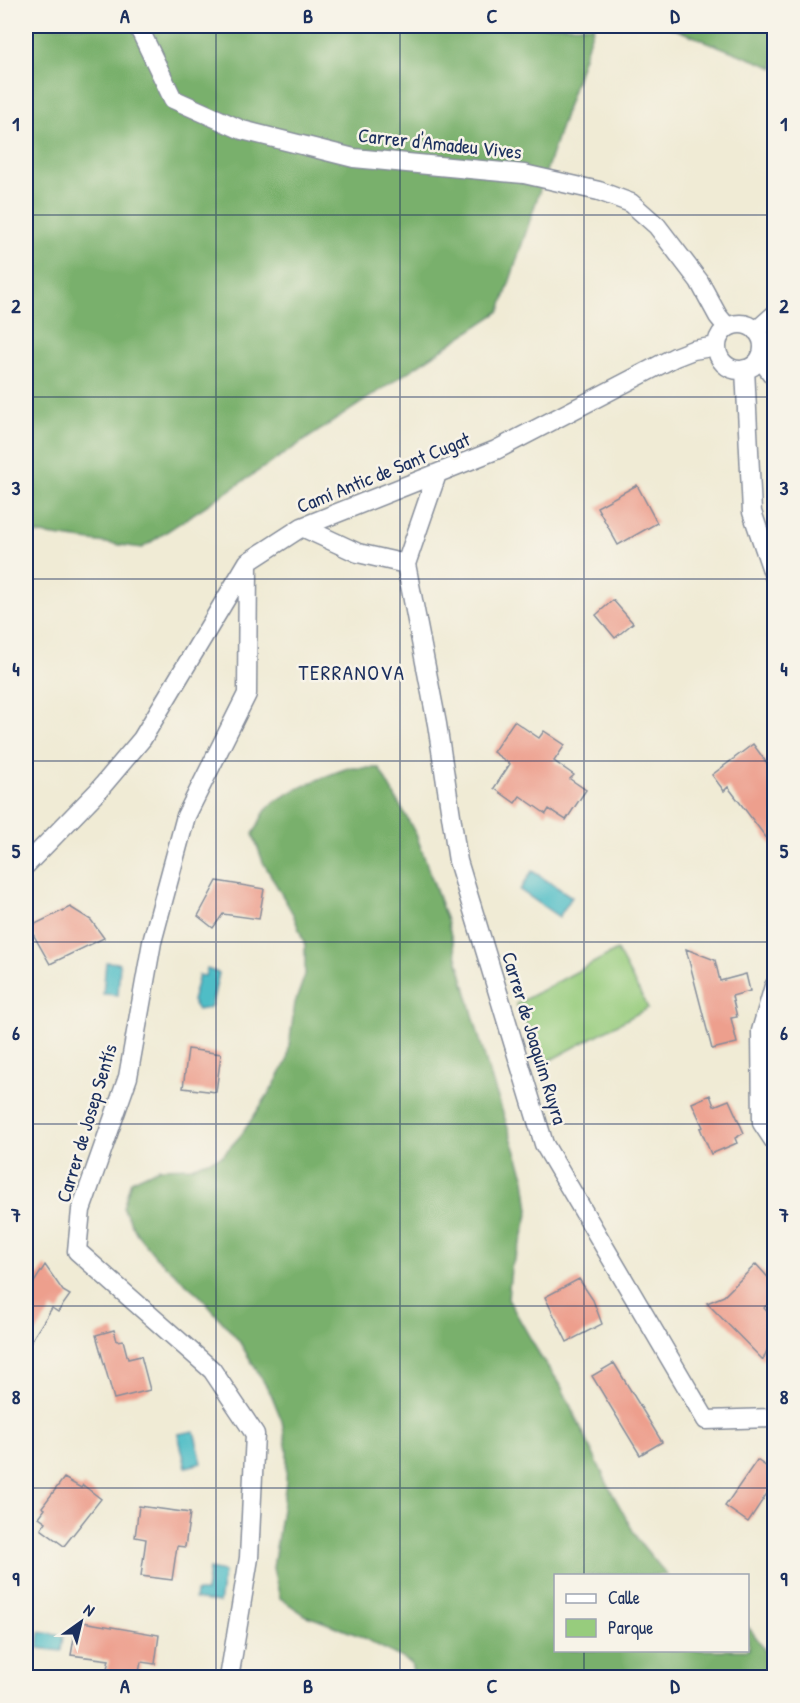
<svg xmlns="http://www.w3.org/2000/svg" width="800" height="1703" viewBox="0 0 800 1703" font-family="'Patrick Hand',sans-serif">
<style>
.green{fill:#97cc7d;stroke:#597e6e;stroke-width:1.5}
.forest{fill:#79b06c;stroke:#4a7065;stroke-width:1.5}
.water{fill:#4fbdc6;stroke:#357692;stroke-width:1.5}
.building{fill:#ed9f8d}
.lines{fill:none;stroke-linecap:round;stroke-linejoin:round}
.street-casing{stroke:#868d9a;stroke-width:21}
.street{stroke:#fff;stroke-width:18}
.grid{fill:none;stroke:#1b2f5e;stroke-width:1.5;stroke-opacity:0.55}
.labels{text-anchor:middle;dominant-baseline:central;stroke-width:5;stroke-linejoin:round;paint-order:stroke}
.street-label{font-size:20px;fill:#1b2f5e;stroke:#f7f3e8}
.neighbourhood-label{font-size:21px;letter-spacing:1.5px;fill:#1b2f5e;stroke:#f7f3e8}
.neatline{fill:none;stroke:#1b2f5e;stroke-width:2}
.grid-label{font-size:20px;text-anchor:middle;font-weight:bold;fill:#1b2f5e}
</style>
<rect width="100%" height="100%" fill="#f7f3e8"/>
<filter id="ink" filterUnits="userSpaceOnUse"><feTurbulence type="fractalNoise" baseFrequency=".0167" numOctaves="2"/><feDisplacementMap in="SourceGraphic" scale="12" xChannelSelector="R" yChannelSelector="G"/><feConvolveMatrix kernelMatrix="1 2 1 2 8 2 1 2 1" color-interpolation-filters="sRGB"/></filter>
<filter id="wash" filterUnits="userSpaceOnUse"><feTurbulence type="fractalNoise" baseFrequency=".008" numOctaves="4" result="noise"/><feDisplacementMap in="SourceGraphic" scale="24" xChannelSelector="R" yChannelSelector="G"/><feGaussianBlur stdDeviation="1.35" result="paint"/><feColorMatrix in="noise" values="0 0 0 0 0 0 0 0 0 0 0 0 0 0 0 0 0 1.4 0 .05"/><feComposite in="paint" operator="in"/></filter>
<g filter="url(#wash)">
<rect width="100%" height="100%" fill="#f0ebd5"/>
<path class="green" d="M617,950l31,58 -101,54 -31,-58z"/>
<path class="forest" d="M26,26h568l-94,285 -358,237 -116,-16z
M667,26h107v42z
M348,768h31l37,66 31,87 39,141 39,117 4,31 -7,29 -11,29 -3,31 33,58 19,27 48,101 30,55 29,35 -111,1v74h192v-23c12,14 24,32 26,50h-360l-3,-14 -51,-27 -55,-21 -25,-17 -7,-30 13,-86 1,-31 -5,-30 -11,-27 -32,-53 -39,-45 -44,-39 -19,-23 -14,-26 8,-27 28,-13 32,-1 31,-11 20,-22 31,-47 14,-26 8,-58 10,-28v-30l-12,-31 -30,-52 -10,-28c5,-7 8,-18 14,-25 14,-16 61,-34 81,-41z"/>
<path class="water" d="M532,871l40,26 -13,20 -39,-27z
M106,962l14,1 -2,32 -15,-1z
M207,969l12,4 -7,31 -3,4 -11,2 -6,-9 7,-26 6,1z
M194,1431l8,32 -16,4 -8,-33z
M209,1569l15,3 -5,31 -24,-4 1,-7h10z
M40,1632l23,4 -2,15 -23,-3z"/>
<g id="blocks">
<path class="building" d="M637,485l20,38 -39,22 -21,-38z
M613,600l20,23 -18,15 -19,-23z
M514,721l25,17 5,-7 21,14 -11,16 20,14 -4,4 16,11 -20,30 -17,-11 -3,5 -26,-18 -5,7 -21,-15 16,-24 -17,-12z
M753,744l21,29v75l-46,-61 -4,4 -12,-16z
M217,881l47,8 -5,30 -36,-5 -10,14 -15,-12z
M70,907l21,13 13,18 -54,26 -21,-37z
M686,949l29,11 5,21 26,-7 4,17 -18,5 5,21 -6,1 6,25 -25,6z
M188,1049l33,5 -5,38 -33,-4z
M710,1095l4,11 15,-6 15,33 -9,5 2,5 -26,11 -11,-26 3,-1 -11,-24z
M756,1264l18,20v14l-10,10 10,11v32l-6,-3 -5,12 -56,-57 17,-7z
M45,1265l18,26 7,4 -12,17 -6,-4 -26,41v-54z
M579,1279l14,21 9,24 -35,18 -22,-45z
M114,1330l3,11 6,-1 5,19 13,-3 9,34 -36,9 -18,-64z
M614,1363l48,79 -22,13 -48,-79z
M757,1460l17,12v11l-26,39 -23,-16z
M64,1478l17,10 2,-3 18,14 -37,47 -23,-17 5,-7 -7,-5 6,-8 -3,-2z
M139,1506l51,7 -5,34 -8,-1 -5,34 -31,-4 5,-37 -11,-2z
M77,1621l82,14 -4,29 -14,-2 -3,15h-33l4,-17 -38,-5z"/>
</g>
</g>
<g filter="url(#ink)">
<use href="#blocks" fill-opacity="0" stroke="#868d9a" stroke-width="1.5"/>
<g class="lines">
<defs>
<path id="street" d="M138,26l35,73 69,31 112,28 170,16 75,17 32,12 26,23 42,55 19,35 9,11
M717 347a23 23 0 1 1 46 0a23 23 0 1 1-46 0Z
M756,331l18,-16
M760,358l14,19
M745,369l7,143 22,64
M437,474l-31,90 31,160 21,137 86,283 162,276 68,-2
M302,527l56,26 48,11
M26,865l72,-74 44,-52 106,-177 54,-35 194,-77 179,-93 18,-7 24,-4
M774,986l-13,45 1,92 12,18
M229,1678l20,-120 6,-124 -43,-64 -135,-119 4,-41 47,-133 24,-135 34,-126 61,-122 1,-132"/>
</defs>
<use href="#street" class="street-casing"/>
<use href="#street" class="street"/>
</g>
</g>
<path class="grid" d="M216,26v1652M400,26v1652M584,26v1550M26,215h748M26,397h748M26,579h748M26,761h748M26,942h748M26,1124h748M26,1306h748M26,1488h748M584,1650v28"/>
<g class="labels">
<g class="street-label">
<text transform="translate(440 143) rotate(6)">Carrer d'Amadeu Vives</text>
<text transform="translate(383 472) rotate(-22)">Camí Antic de Sant Cugat</text>
<text transform="translate(535 1038) rotate(73)">Carrer de Joaquim Ruyra</text>
<text transform="translate(86 1123) rotate(-73)">Carrer de Josep Sentís</text>
</g>
<g class="neighbourhood-label">
<text x="352" y="672">TERRANOVA</text>
</g>
</g>
<rect width="800" height="1703" fill="none" stroke="#f7f3e8" stroke-width="66"/>
<rect x="554" y="1574" width="195" height="78" fill="#f7f3e8" stroke="#9fa5b1" stroke-width="1.5"/>
<rect x="566" y="1594" width="30" height="9" fill="#ffffff" stroke="#9fa5b1" stroke-width="1.5"/>
<text x="608" y="1604" font-size="18" fill="#1b2f5e">Calle</text>
<rect x="566" y="1619" width="30" height="18" fill="#97cc7d" stroke="#9fa5b1" stroke-width="1.5"/>
<text x="608" y="1634" font-size="18" fill="#1b2f5e">Parque</text>
<g transform="translate(81 1622) rotate(34)" stroke="#f7f3e8" stroke-width="4.5" paint-order="stroke">
<path d="M0-4.5L10 22L0 15L-10 22Z" fill="#1b2f5e"/>
<text y="-9" font-size="16" font-weight="bold" text-anchor="middle" fill="#1b2f5e">N</text>
</g>
<rect x="33" y="33" width="734" height="1637" class="neatline"/>
<g class="grid-label">
<text x="125" y="23">A</text>
<text x="308" y="23">B</text>
<text x="492" y="23">C</text>
<text x="675" y="23">D</text>
<text x="16" y="131">1</text>
<text x="784" y="131">1</text>
<text x="16" y="313">2</text>
<text x="784" y="313">2</text>
<text x="16" y="495">3</text>
<text x="784" y="495">3</text>
<text x="16" y="676">4</text>
<text x="784" y="676">4</text>
<text x="16" y="858">5</text>
<text x="784" y="858">5</text>
<text x="16" y="1040">6</text>
<text x="784" y="1040">6</text>
<text x="16" y="1222">7</text>
<text x="784" y="1222">7</text>
<text x="16" y="1404">8</text>
<text x="784" y="1404">8</text>
<text x="16" y="1586">9</text>
<text x="784" y="1586">9</text>
<text x="125" y="1693">A</text>
<text x="308" y="1693">B</text>
<text x="492" y="1693">C</text>
<text x="675" y="1693">D</text>
</g>
</svg>
